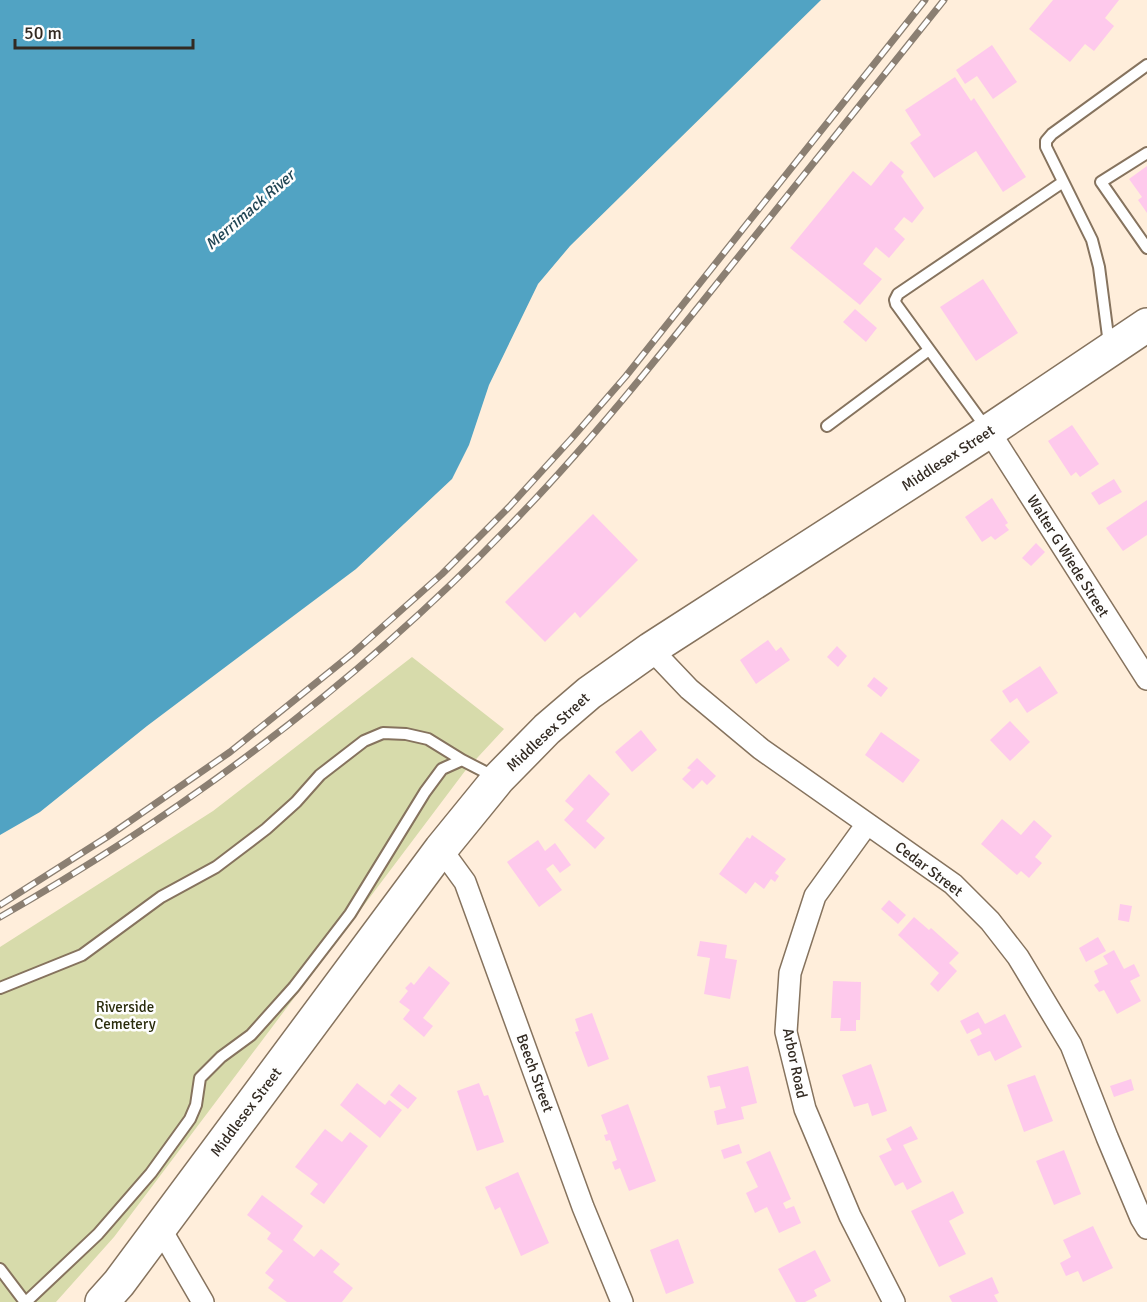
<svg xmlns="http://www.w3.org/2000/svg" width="1147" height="1302" viewBox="0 0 1147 1302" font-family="Signika,sans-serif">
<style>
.green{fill:#d7dbab}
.water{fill:#51a3c3}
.building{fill:#fec9ec}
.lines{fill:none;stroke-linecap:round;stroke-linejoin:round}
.lane-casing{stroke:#86735e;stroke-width:14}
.street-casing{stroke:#86735e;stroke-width:24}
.primary-casing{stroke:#86735e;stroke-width:36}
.lane{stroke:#fff;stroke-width:10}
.street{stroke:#fff;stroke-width:21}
.primary{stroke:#fff;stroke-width:33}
.rail-casing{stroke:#8b7f72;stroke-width:7}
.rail{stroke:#fefefe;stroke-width:4.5;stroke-dasharray:14;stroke-linecap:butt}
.labels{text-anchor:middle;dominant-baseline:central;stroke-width:5;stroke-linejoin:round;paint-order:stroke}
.street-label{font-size:15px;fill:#322a22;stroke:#fefefe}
.park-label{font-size:15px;fill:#2a2c0c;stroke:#fefefe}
.water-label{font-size:16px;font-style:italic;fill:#214655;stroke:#fefefe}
</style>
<rect width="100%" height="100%" fill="#ffeedb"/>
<path class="green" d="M412,657l92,72 -39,42 -351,466 -58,65h-56v-355l213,-136z"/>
<path class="water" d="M0,0h821l-251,246 -32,38 -49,101 -20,60 -17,34 -96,90 -209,157 -107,86 -40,23z"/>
<path class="building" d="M1053,0h66l-14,18 9,8 -20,25 -9,-7 -15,18 -41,-33z
M992,45l25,37 -24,17 -16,-23 -12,8 -9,-14z
M955,77l16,24 3,-3 52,79 -23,15 -27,-41 -42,27 -24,-35 11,-8 -16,-25z
M891,161l13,11 -3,4 23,32 -12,15 -8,-6 -10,12 11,10 -16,19 -13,-11 -13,17 19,15 -22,26 -70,-57 63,-77 18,15z
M1147,166v47l-9,-13 4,-3 -13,-18z
M983,279l35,54 -42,28 -36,-54z
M855,309l22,19 -11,14 -23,-20z
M1072,425l27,39 -19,13 -4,-5 -5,4 -23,-35z
M1114,479l8,13 -23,13 -8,-12z
M992,498l16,25 -3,2 4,5 -14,10 -4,-4 -9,6 -17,-25z
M1147,500v35l-24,16 -17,-23z
M593,514l45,46 -58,58 -5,-6 -30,30 -40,-40z
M1036,543l9,9 -14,14 -9,-8z
M768,640l8,11 5,-4 9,13 -34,24 -16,-24z
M837,646l10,10 -9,11 -11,-10z
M1040,666l18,27 -31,20 -10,-15 -7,5 -8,-12z
M874,677l14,11 -7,9 -14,-11z
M1010,721l20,21 -20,19 -20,-21z
M641,730l16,20 -25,22 -17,-20z
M881,732l39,28 -17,23 -38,-28z
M697,758l19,18 -9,9 -5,-5 -9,9 -11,-10 9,-9 -4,-2z
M589,774l21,20 -24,27 19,17 -10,11 -31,-29 10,-11 -9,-8z
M1002,819l19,16 13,-15 18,16 -17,21 7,6 -13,15 -8,-7 -4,4 -36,-31z
M752,835l34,24 -11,14 4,3 -4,6 -4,-3 -7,10 -9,-7 -9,12 -27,-20 28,-37 3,2z
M538,840l7,11 10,-8 16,22 -11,8 -7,-9 -7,5 16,21 -23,17 -32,-45z
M889,900l17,15 -8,9 -17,-15z
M1120,904l12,2 -3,16 -11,-2z
M914,917l15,13 2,-2 28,25 -10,10 8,8 -19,21 -8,-8 9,-11 -41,-38z
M1098,937l8,14 -20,11 -7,-14z
M700,941l27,4 -2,13 12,2 -7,39 -26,-5 6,-36 -13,-2z
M1114,950l10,19 10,-5 6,12 -10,5 11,20 -24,13 -13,-24 -5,2 -5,-7 5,-3 -5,-11 14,-7 -5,-8z
M429,966l21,17 -27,35 10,8 -9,11 -21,-18 7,-9 -11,-8 9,-11 -3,-3 6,-6 3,3z
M833,981l28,1 -1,38h-4v11h-16l1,-13h-10z
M978,1012l7,12 20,-10 17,33 -27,14 -5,-10 -12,5 -8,-16 12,-6 -3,-6 -12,6 -7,-13z
M592,1013l17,46 -21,8 -13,-35 4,-1 -4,-12z
M871,1064l16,47 -15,5 -4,-13 -14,4 -12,-32z
M748,1066l9,37 -16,4 3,12 -27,6 -3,-14 12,-3 -6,-22 -10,2 -3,-12z
M1035,1075l18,46 -29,11 -17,-47z
M1131,1079l3,11 -20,7 -4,-11z
M357,1083l28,22 4,-5 13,10 -22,28 -40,-33z
M479,1083l5,13 4,-1 16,47 -27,9 -20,-60z
M399,1084l18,14 -9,11 -18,-14z
M628,1104l28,77 -27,10 -9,-23 -5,2 -3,-8 5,-2 -7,-20 -4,1 -2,-6 4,-1 -7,-19z
M911,1126l7,13 -15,6 19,37 -15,8 -4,-8 -8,4 -16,-30 13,-6 -6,-11z
M325,1129l17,13 8,-10 18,14 -44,58 -14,-10 8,-10 -23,-17z
M739,1144l3,9 -18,6 -3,-9z
M1064,1150l17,44 -27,11 -18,-44z
M770,1151l21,48 -8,4 3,6 8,-3 7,17 -22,10 -12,-26 -12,6 -9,-20 12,-6 -12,-25z
M518,1172l31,71 -28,13 -21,-49 -5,3 -10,-23z
M953,1191l11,22 -15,8 17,33 -27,13 -28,-56z
M262,1195l41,31 -10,14 21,17 7,-8 19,15 -7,8 20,16 -11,14h-55l-19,-14 6,-8 -9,-7 18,-22 -16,-12 4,-6 -24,-18z
M1093,1226l20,42 -30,14 -5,-11 -12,5 -6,-13 11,-6 -8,-17z
M678,1239l16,44 -28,11 -16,-44z
M815,1250l16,31 -17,9 3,6 -12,6h-9l-18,-33z
M992,1277l7,16 -5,2 4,7h-46l-3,-6z"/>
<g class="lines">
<defs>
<path id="lane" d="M1147,153l-46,29 46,66
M1109,344l-10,-77 -7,-27 -46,-93v-6l6,-7 95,-69
M827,426l102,-76
M987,429l-91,-125 -1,-4 3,-6 165,-112
M0,988l82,-33 79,-58 55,-30 50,-38 30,-27 24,-27 44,-34 19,-8 23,1 22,5 34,21
M0,1269l25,33
M26,1302l72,-68 53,-61 39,-54 6,-14 4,-27 21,-21 30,-22 43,-48 56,-73 75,-122 17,-23 20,-9 33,17"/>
<path id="street" d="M989,431l158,248
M651,649l38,40 72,60 192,135 37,37 28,36 53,88 36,92 34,81 6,10
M867,824l-52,72 -25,77 -4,59 19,77 45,107 44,86
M441,849l24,33 118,325 39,95
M160,1228l43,74"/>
<path id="primary" d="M102,1302l17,-19 322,-434 57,-70 49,-50 42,-36 62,-44 329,-212 167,-112"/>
</defs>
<use href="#lane" class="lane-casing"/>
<use href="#street" class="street-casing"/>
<use href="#primary" class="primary-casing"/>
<use href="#lane" class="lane"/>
<use href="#street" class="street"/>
<use href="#primary" class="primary"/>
<defs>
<path id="rail" d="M0,905l107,-68 123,-85 123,-99 89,-79 68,-68 62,-68 54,-62 299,-376
M0,917c193,-110 367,-241 520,-402 76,-79 143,-164 211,-249 71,-89 142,-177 213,-266"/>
</defs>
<use href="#rail" class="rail-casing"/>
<use href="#rail" class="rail"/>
</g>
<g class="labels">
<g class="street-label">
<text transform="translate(948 458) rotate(-33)">Middlesex Street</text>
<text transform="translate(1068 556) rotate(58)">Walter G Wiede Street</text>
<text transform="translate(548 732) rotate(-43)">Middlesex Street</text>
<text transform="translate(929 869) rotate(37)">Cedar Street</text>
<text transform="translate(795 1063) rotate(78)">Arbor Road</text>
<text transform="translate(535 1073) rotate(70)">Beech Street</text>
<text transform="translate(246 1112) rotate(-53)">Middlesex Street</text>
</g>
<g class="park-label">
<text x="125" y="1007">Riverside<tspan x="125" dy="17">Cemetery</tspan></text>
</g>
<g class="water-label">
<text transform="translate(250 210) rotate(-41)">Merrimack River</text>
</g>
</g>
<path d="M15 39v9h178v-9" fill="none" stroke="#322a22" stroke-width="3"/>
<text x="24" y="39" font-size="18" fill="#322a22" stroke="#fefefe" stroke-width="4.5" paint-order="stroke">50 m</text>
</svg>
